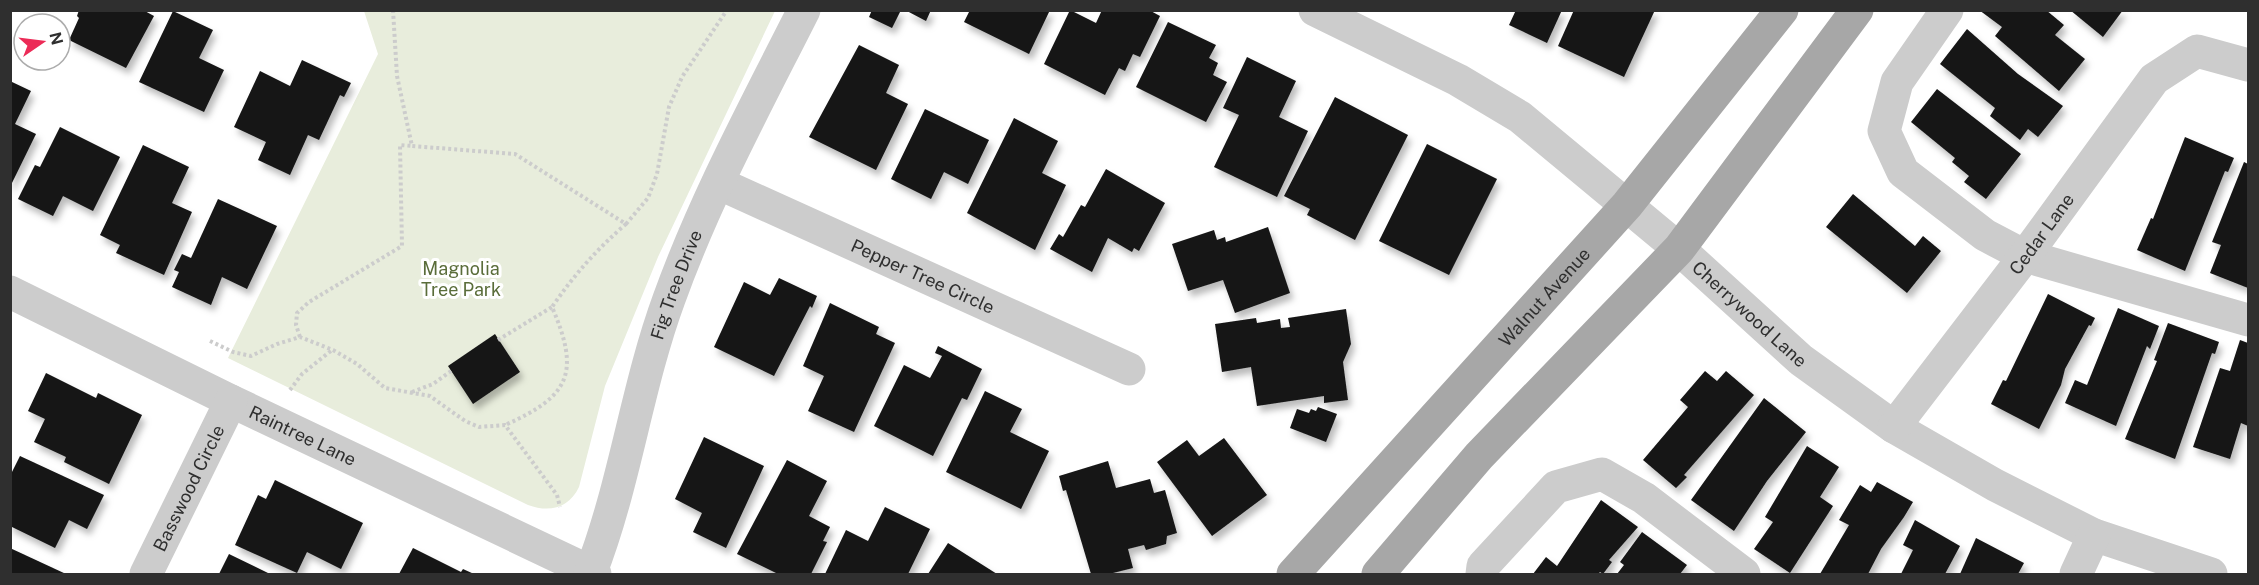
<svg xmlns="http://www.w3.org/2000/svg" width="2259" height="585" viewBox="0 0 2259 585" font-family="'Public Sans',sans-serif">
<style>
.green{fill:#e8eddc}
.building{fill:#161616;filter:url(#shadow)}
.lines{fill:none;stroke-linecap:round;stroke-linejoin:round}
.path{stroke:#ccc;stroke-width:4;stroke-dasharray:3 3;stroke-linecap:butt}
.minor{stroke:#ccc;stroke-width:33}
.major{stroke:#a7a7a7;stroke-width:33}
.labels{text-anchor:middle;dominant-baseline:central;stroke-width:6;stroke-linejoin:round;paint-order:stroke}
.street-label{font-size:18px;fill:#2f2f2f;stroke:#fff}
.park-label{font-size:18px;fill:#5a6d3a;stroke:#fff}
</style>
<defs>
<filter id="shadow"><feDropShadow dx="3.5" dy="6" stdDeviation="3" flood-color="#0004"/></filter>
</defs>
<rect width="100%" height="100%" fill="#fff"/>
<path class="green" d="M364,11h411l-117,246 -53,129 -26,101c-10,21 -29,26 -51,18l-300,-147 150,-304z"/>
<path class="building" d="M79,10h64l11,6 -28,52 -57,-28 10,-22 -2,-2z
M872,10h29l-9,18 -23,-11z
M905,10h26l-5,11z
M970,10h80l-21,44 -65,-32z
M1070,10l26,13 6,-13h47l11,6 -20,41 -7,-3 -8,17 -6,-3 -14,27 -61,-31z
M1516,10h46l-15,33 -38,-18z
M1574,10h81l-31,67 -66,-31z
M1979,10h67l18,15 -9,10 30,24 -26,32 -64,-55 7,-9z
M2070,10h53l-20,27z
M173,11l40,19 -14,28 25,12 -20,42 -65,-30z
M1168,22l48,23 -7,13 9,5 -5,12 14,7 -21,40 -70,-35z
M1967,29l51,45 45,32 -25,31 -10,-8 -8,11 -30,-24 5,-8 -55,-44z
M859,45l40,20 -13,28 22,11 -32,66 -67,-33z
M1247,57l49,24 -17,36 29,14 -31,66 -63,-30 25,-52 -16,-7z
M302,60l49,23 -7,14 -4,-2 -21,45 -11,-5 -18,40 -32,-15 8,-18 -32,-15 26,-56 30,15z
M10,81l21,10 -16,33 21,10 -26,53z
M1937,89l84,65 -35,45 -22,-17 5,-6 -17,-14 3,-4 -44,-36z
M1335,97l73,38 -53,105 -48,-25 3,-6 -26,-13z
M925,109l64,31 -21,44 -24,-12 -13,27 -40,-20z
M1014,118l44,23 -16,32 24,12 -31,65 -68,-37z
M60,127l60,30 -27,54 -30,-15 -10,20 -35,-17 17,-34 5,2z
M2185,137l49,21 -6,14 -3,-1 -40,100 -48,-21 14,-32 2,1z
M1427,144l70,35 -48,96 -70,-34z
M143,145l46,22 -17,36 20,9 -28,63 -48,-22 4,-8 -20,-10z
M2244,162l4,2v124l-38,-15 11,-28 -9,-3z
M1106,169l59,34 -26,48 -5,-3 -2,4 -24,-14 -16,34 -42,-23 9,-15 4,3 18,-32 4,2z
M1853,194l62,52 8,-10 18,15 -34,42 -81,-66z
M218,199l59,27 -30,63 -25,-12 -11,28 -39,-18 7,-15 -5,-2 8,-16 9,4z
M1268,227l22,66 -55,20 -12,-33 -35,11 -16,-47 42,-14 3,10 8,-3 1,5z
M779,278l38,18 -5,12 -2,-2 -36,70 -60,-29 30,-65 26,13z
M2048,294l47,24 -4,8 -2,-1 -24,44 -4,16 -22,44 -48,-25 12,-24 3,1z
M830,303l49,24 -3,7 19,9 -41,89 -46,-21 16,-35 -21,-10z
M2118,308l41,18 -9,23 -3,-3 -31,80 -51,-23 10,-23 12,5z
M1346,309l5,35 -8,18 5,38 -24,3v-7l-67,10 -6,-39 -29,5 -7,-48 41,-6 1,5 23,-4 1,9 9,-1 -2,-9z
M2168,323l51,19 -4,12 -3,-1 -37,106 -50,-20 32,-78 -3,-1z
M495,334l25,38 -47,32 -25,-38z
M2240,340l8,3v83l-7,-3 -11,36 -37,-12 27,-79 10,3z
M938,346l44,23 -15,31 -5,-2 -29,58 -59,-30 30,-61 26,13 12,-22 -7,-3z
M1705,371l12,10 9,-10 28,24 -70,80 3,2 -11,11 -33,-28 45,-53 -8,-7z
M46,373l50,25 2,-5 44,22 -33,69 -45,-22 2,-5 -32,-15 11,-23 -17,-8z
M985,391l37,18 -12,23 39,19 -28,58 -75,-37z
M1764,398l42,34 -39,49 -33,50 -43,-31z
M1318,407l19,7 -11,28 -36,-14 7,-19 12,4 2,-4 5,2z
M704,437l60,29 -38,82 -33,-16 9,-19 -27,-14z
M1224,438l43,57 -55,41 -55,-74 30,-22 12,16z
M1807,446l32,21 -19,30 13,9 -43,67 -36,-24 19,-27 -8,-5z
M20,456l84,39 -17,34 -18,-9 -14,28 -45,-22v-50z
M787,460l40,21 -18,35 21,11 -7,14 4,1 -16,32h-33l-41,-20z
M1108,461l8,27 34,-9 4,14 11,-3 12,43 -10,3 -1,8 -20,6 -2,-5 -16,4 5,19 -24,6h-18l-25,-84 -3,1 -4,-15z
M275,480l88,43 -22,46 -34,-17 -10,21 -62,-28 23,-50 8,4z
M1877,482l36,20 -9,15 -23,32 -13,25h-48l29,-49 -10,-5 21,-35 11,7z
M1601,500l37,27 -29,33 3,2 -9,12 -3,-2 -2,2h-65l13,-17 11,9z
M885,507l45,22 -22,45h-83l21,-44 22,11z
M1915,520l45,26 -15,28h-44l12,-24 -10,-5z
M1642,532l45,33 -7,9h-63l7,-9 -4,-3z
M1976,538l48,25 -6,11h-58z
M948,543l49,31h-69z
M10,548l56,26h-56z
M413,548l48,24 2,-3 11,5h-75z
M229,554l41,20h-51z"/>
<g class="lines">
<path class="path" d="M393,10l4,66 15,70 103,8 111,70c-29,25 -52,51 -74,83 28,65 19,89 -47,118
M626,224l22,-26 9,-24 12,-67 13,-30 45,-67
M300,337l-4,-12 1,-12 12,-11 93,-56 -2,-101 12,1
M498,340l54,-33
M210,341l23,11 18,4 26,-12 23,-7 33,13 24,14 28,24 45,8 35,25 14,6 26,-2 52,70 3,12
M290,390l12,-16 30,-24
M412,392l21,-8 18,-13"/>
<g class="minor">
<path id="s1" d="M1315,10l143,70 62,37 159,132 122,111 93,67 101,58 99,50 117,39"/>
<path d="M1947,10l-50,72 -13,49 19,41 82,63 40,21 223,64"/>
<path id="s2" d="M718,183l411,186"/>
<path id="s3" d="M10,292l221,109 364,173"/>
<path id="s4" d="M1894,427l131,-171 129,-177 43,-28 51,14"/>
<path id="s5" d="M146,574l85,-173"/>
<path id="s6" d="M590,574c35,-89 46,-185 79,-275 36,-100 87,-194 135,-289"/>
<path d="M1482,574l1,-8 73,-79 46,-13 42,24 100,76"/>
<path d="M2076,574l18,-39"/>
</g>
<g class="major">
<path id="s7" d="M1293,574l334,-369 155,-195"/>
<path d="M1378,574l101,-118 200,-207 178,-239"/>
</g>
</g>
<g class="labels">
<g class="street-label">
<text stroke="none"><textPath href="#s4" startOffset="243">Cedar Lane</textPath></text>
<text stroke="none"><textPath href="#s2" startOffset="225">Pepper Tree Circle</textPath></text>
<text stroke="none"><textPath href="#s6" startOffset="302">Fig Tree Drive</textPath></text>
<text stroke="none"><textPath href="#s7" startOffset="374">Walnut Avenue</textPath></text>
<text stroke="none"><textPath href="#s1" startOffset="534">Cherrywood Lane</textPath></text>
<text stroke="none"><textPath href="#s3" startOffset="326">Raintree Lane</textPath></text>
<text stroke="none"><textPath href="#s5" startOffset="96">Basswood Circle</textPath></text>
</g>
<g class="park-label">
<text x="461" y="268">Magnolia<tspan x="461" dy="21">Tree Park</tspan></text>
</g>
</g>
<rect width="2259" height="585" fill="none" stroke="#2f2f2f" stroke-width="24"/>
<g transform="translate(42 42) rotate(76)"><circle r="28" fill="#ffffff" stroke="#acacac" stroke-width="1.5"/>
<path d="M0-4.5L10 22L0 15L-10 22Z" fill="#ec2b57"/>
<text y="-9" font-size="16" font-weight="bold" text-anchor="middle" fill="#2f2f2f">N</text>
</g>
</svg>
